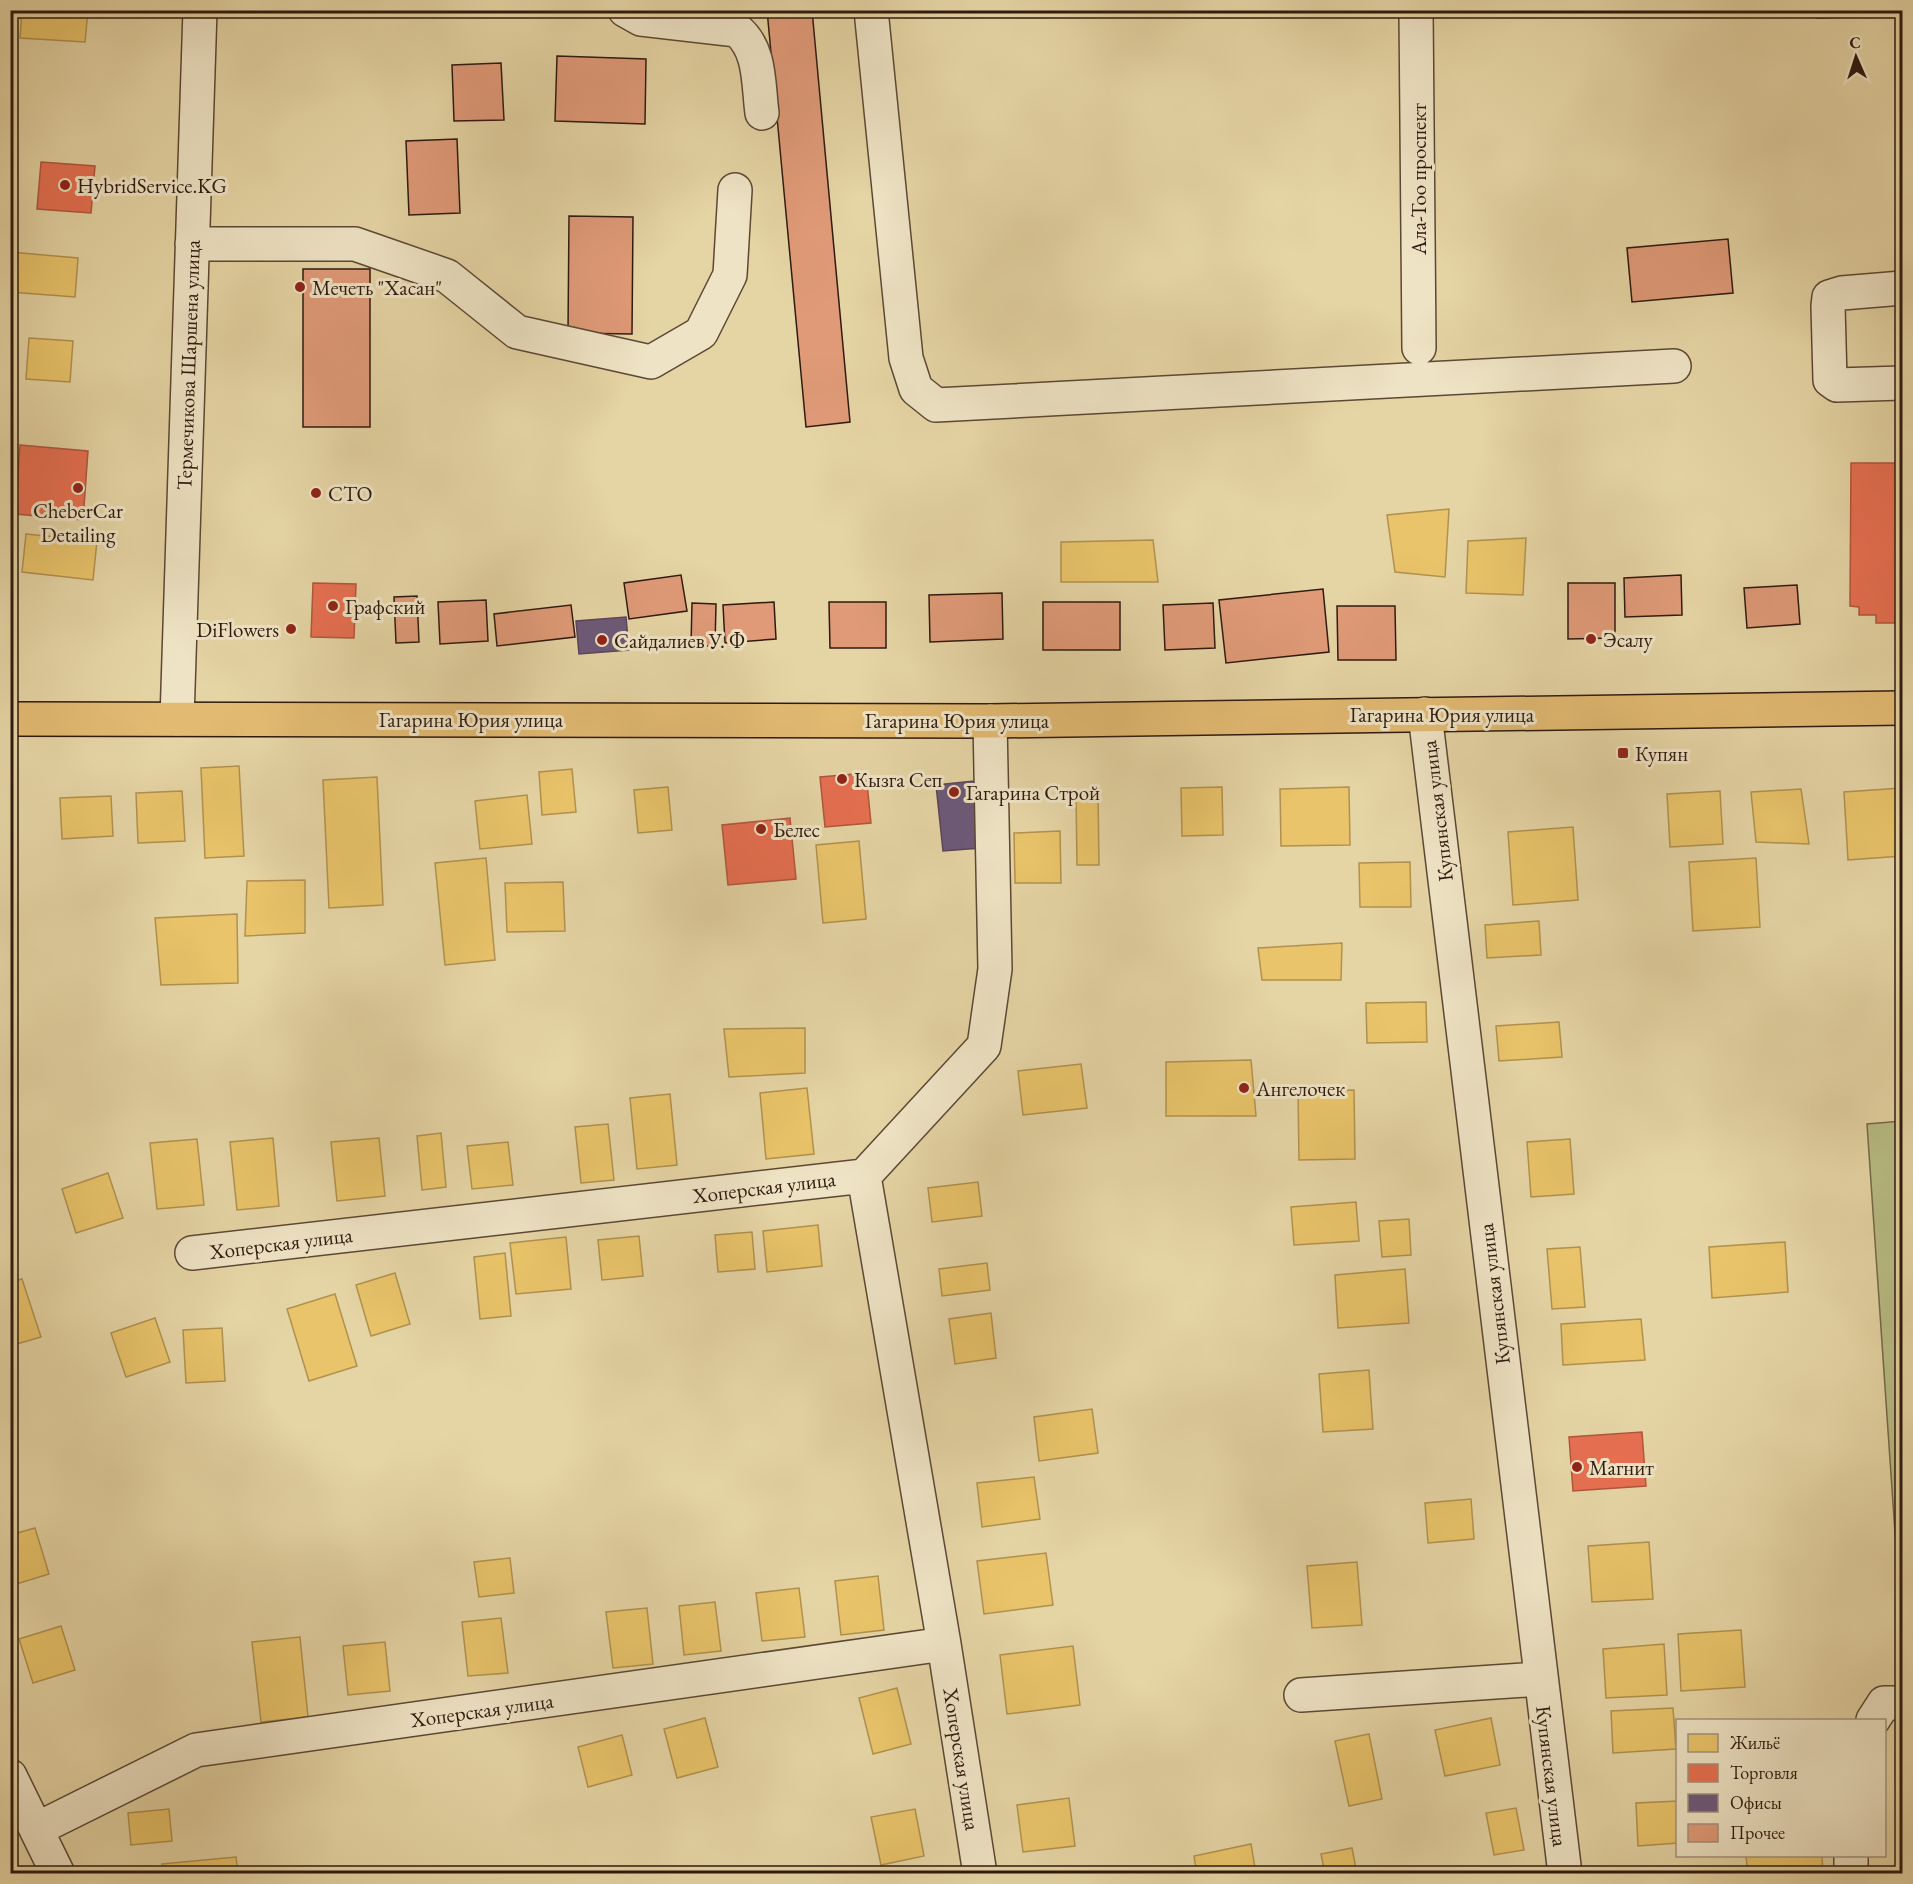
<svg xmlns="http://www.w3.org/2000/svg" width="1913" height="1884" viewBox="0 0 1913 1884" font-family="'EB Garamond',serif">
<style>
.green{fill:#b8bc83;stroke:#746b49;stroke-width:1.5}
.homes{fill:#e9c46a;stroke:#b1914f;stroke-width:1.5}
.shops{fill:#e76f51;stroke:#b0563d;stroke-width:1.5}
.offices{fill:#6d597a;stroke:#5a465a;stroke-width:1.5}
.building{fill:#e09a78;stroke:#2f1a0f;stroke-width:1.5}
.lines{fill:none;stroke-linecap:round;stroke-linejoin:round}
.minor-casing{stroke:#5c4834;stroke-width:36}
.major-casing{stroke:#2f1a0f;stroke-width:36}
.minor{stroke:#eee3c4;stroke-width:33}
.major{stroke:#e2ba72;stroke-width:33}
.poi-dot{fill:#8f2418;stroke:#eee3c4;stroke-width:2}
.labels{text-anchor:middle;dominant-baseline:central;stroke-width:6;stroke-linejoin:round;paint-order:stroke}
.street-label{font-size:21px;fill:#2f1a0f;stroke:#eee3c4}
.poi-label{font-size:21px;fill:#2f1a0f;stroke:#eee3c4;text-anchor:start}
</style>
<rect width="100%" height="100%" fill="#e5d4a4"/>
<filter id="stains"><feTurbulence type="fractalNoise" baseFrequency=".00333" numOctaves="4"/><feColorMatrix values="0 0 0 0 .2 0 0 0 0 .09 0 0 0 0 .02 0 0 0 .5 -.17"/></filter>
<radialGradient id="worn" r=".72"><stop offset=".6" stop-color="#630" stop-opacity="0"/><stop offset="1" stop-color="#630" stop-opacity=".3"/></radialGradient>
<path class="green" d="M1902,1121v514l-35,-511z"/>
<path class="homes" d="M22,10h66l-3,32 -65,-4z
M10,252l68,6 -3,39 -65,-5z
M29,338l44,3 -3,41 -44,-3z
M1449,509l-4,68 -50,-5 -8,-57z
M26,534l71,7 -4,39 -71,-8z
M1526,538l-3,57 -57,-2 2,-52z
M1153,540l5,42h-97v-40z
M239,766l5,90 -39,2 -4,-90z
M572,769l4,43 -34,3 -3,-43z
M377,777l6,128 -54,3 -6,-128z
M668,787l4,43 -34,3 -4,-43z
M1222,787l1,48 -41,1 -1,-48z
M1349,787l1,58 -69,1 -1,-57z
M1901,788l1,68 -54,4 -4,-68z
M1801,789l8,55 -53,-2 -5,-50z
M182,791l3,50 -47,2 -2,-50z
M1720,791l3,53 -53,3 -3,-53z
M1076,793h22l1,72h-22z
M527,795l5,49 -52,5 -5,-48z
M111,796l2,40 -51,3 -2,-41z
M1573,827l5,73 -65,5 -5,-73z
M1060,831l1,52h-46l-1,-50z
M859,841l7,78 -43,4 -7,-78z
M486,858l9,102 -50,5 -10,-102z
M1756,858l4,69 -67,4 -4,-69z
M1410,862l1,45h-51l-1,-44z
M305,880v53l-60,3 2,-55z
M563,882l2,49 -58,1 -2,-49z
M237,914l1,69 -77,2 -6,-67z
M1539,921l2,34 -54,3 -2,-33z
M1342,943l-1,37h-79l-4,-32z
M1426,1002l1,40 -60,1 -1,-40z
M1559,1022l3,35 -63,4 -3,-35z
M805,1028v45l-76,4 -5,-48z
M1251,1060l5,56h-90v-54z
M1081,1064l6,44 -64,7 -5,-44z
M807,1088l7,66 -48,5 -6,-66z
M1354,1090l1,69 -56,1 -1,-69z
M670,1094l7,71 -40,4 -7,-71z
M608,1124l6,56 -33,3 -6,-56z
M441,1133l5,54 -24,3 -5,-54z
M273,1138l6,68 -42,4 -7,-68z
M379,1138l6,58 -48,5 -6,-59z
M197,1139l7,66 -47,4 -7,-66z
M1570,1139l4,55 -43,3 -4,-55z
M508,1142l5,43 -41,4 -5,-43z
M108,1173l15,45 -47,15 -14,-44z
M978,1182l4,34 -50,6 -4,-34z
M1356,1202l3,39 -65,4 -3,-38z
M1409,1219l2,36 -29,2 -3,-36z
M818,1225l4,41 -55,6 -4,-41z
M752,1232l3,37 -37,3 -3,-37z
M639,1236l4,40 -41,4 -4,-40z
M566,1237l5,52 -55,5 -6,-51z
M1785,1242l3,50 -76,6 -3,-51z
M1580,1247l5,60 -33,2 -5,-60z
M505,1253l6,63 -31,3 -6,-62z
M987,1263l3,27 -48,6 -3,-27z
M1405,1269l4,54 -71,5 -3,-53z
M395,1273l15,51 -39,12 -15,-51z
M22,1279l19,58 -31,9v-64z
M335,1294l22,72 -48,15 -22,-72z
M991,1313l5,45 -41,6 -6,-45z
M155,1318l15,44 -44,15 -15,-44z
M1641,1319l4,41 -82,5 -2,-41z
M222,1328l3,53 -39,2 -3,-53z
M1369,1370l4,59 -50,3 -4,-58z
M1092,1409l6,44 -59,8 -5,-44z
M1034,1477l6,42 -58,8 -5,-44z
M1471,1499l3,40 -46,4 -3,-40z
M35,1528l14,46 -39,12v-51z
M1649,1542l4,57 -61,3 -4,-56z
M1046,1553l7,52 -69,9 -7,-53z
M510,1558l4,35 -35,4 -5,-35z
M1357,1562l5,63 -50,3 -5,-62z
M878,1576l6,54 -43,5 -6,-54z
M799,1588l6,49 -43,4 -6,-48z
M715,1602l6,49 -37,4 -5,-49z
M647,1608l6,56 -40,4 -7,-56z
M501,1618l7,55 -40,3 -6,-54z
M61,1626l14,44 -42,13 -14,-44z
M1741,1630l4,57 -64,4 -3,-57z
M300,1637l8,80 -47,5 -9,-80z
M385,1642l5,49 -42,4 -5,-49z
M1664,1644l3,51 -61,3 -3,-49z
M1073,1646l7,59 -73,9 -7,-59z
M897,1688l14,56 -38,10 -14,-56z
M1673,1708l3,41 -63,4 -2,-42z
M705,1718l13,49 -41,11 -13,-49z
M1491,1718l9,47 -55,11 -10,-46z
M1369,1734l13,65 -33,7 -14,-65z
M622,1735l10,40 -44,12 -10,-40z
M1069,1798l6,48 -52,6 -6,-47z
M1678,1801v42l-40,3 -2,-43z
M1516,1808l8,42 -30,5 -8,-42z
M169,1809l3,32 -41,4 -3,-32z
M915,1809l9,47 -43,9 -10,-48z
M1251,1844l5,30h-59l-3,-18z
M1352,1848l5,26h-32l-4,-20z
M1746,1856h76l1,18h-75z
M236,1857l2,17h-75l-1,-10z
M1512,1867l2,7h-34z"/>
<path class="shops" d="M41,162l54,4 -4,47 -54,-4z
M20,445l68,6 -5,69 -68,-6z
M1851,463h51v160h-26v-8h-17v-8l-9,-1z
M313,583l43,1 -2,54 -43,-1z
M866,773l5,50 -46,4 -5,-50z
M790,818l6,61 -68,6 -6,-60z
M1642,1432l4,54 -73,5 -4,-54z"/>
<path class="offices" d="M626,617l3,33 -50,4 -3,-33z
M974,781l7,67 -38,3 -7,-66z"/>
<path class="building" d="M767,10h45l38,412 -44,5z
M1817,10h69v6l-69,2z
M557,56l89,3 -1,65 -90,-3z
M501,63l3,57 -50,1 -2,-56z
M457,139l3,74 -51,2 -3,-74z
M569,216l64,1 -1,117 -64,-1z
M1728,239l5,54 -101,9 -5,-54z
M303,269h67v158h-67z
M681,575l6,36 -58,8 -5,-36z
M1681,575l1,40 -57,2 -1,-39z
M1568,583h47v55l-47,1z
M1797,585l3,39 -53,4 -3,-40z
M1323,589l6,63 -103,11 -7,-63z
M1002,593l1,46 -73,3 -1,-47z
M417,596l2,46 -23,1 -2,-46z
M486,600l2,41 -48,3 -2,-42z
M774,602l2,37 -51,4 -2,-38z
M829,602h57v46h-56z
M1043,602h77v48h-77z
M692,603l24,1 -1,42h-24z
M1213,603l2,45 -50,2 -2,-45z
M571,605l4,32 -78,9 -3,-32z
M1337,606h58l1,54h-58z"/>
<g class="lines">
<defs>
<path id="minor" d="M625,10l16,9 96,11c24,20 21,53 25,83
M871,10l35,348 10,31 20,16 738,-39
M1416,10l3,338
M192,244h163l92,32 70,56 134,30 50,-29 29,-58 5,-85
M1902,288l-60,5 -13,4 -1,9 2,74 7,5 65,-2
M1425,714l140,1160
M177,719l23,-709
M864,1176l120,-130 11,-77 -5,-248
M192,1253l672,-77 80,468
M1301,1695l238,-16
M1873,1720l11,-17h18
M10,1776l48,98
M37,1829l159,-79 748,-106 36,230
M1851,1856v18"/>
<path id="major" d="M10,719l980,2 912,-13"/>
</defs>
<use href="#minor" class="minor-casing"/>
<use href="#major" class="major-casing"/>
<use href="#minor" class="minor"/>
<use href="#major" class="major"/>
</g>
<g class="poi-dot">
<circle cx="65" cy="185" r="6"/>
<circle cx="300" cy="287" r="6"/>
<circle cx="78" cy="488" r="6"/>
<circle cx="316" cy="493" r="6"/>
<circle cx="333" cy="606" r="6"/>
<circle cx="291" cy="629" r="6"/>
<circle cx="1591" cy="639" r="6"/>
<circle cx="602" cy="640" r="6"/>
<rect x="1617" y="747" width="12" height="12" rx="3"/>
<circle cx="842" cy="779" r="6"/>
<circle cx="954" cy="792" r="6"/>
<circle cx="761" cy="829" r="6"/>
<circle cx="1244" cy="1088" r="6"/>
<circle cx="1577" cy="1467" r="6"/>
</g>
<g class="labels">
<g class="street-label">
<text transform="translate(1418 179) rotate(-90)">Ала-Тоо проспект</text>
<text transform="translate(188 365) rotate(-88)">Термечикова Шаршена улица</text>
<text x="1442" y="714">Гагарина Юрия улица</text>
<text x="471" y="719">Гагарина Юрия улица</text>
<text x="957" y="720">Гагарина Юрия улица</text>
<text transform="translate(1437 811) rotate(-97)">Купянская улица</text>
<text transform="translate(764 1187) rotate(-7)">Хоперская улица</text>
<text transform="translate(281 1243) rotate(-7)">Хоперская улица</text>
<text transform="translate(1494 1294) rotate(-97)">Купянская улица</text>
<text transform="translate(482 1710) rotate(-8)">Хоперская улица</text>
<text transform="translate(962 1759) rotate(81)">Хоперская улица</text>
<text transform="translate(1552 1776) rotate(83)">Купянская улица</text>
</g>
<g class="poi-label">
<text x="77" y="185">HybridService.KG</text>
<text x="312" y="287">Мечеть "Хасан"</text>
<text x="328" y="493">СТО</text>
<text x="78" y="510" text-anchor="middle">CheberCar<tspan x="78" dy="24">Detailing</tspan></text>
<text x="345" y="606">Графский</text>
<text x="279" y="629" text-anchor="end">DiFlowers</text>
<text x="1603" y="639">Эсалу</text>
<text x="614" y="640">Сайдалиев У. Ф</text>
<text x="1635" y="753">Купян</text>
<text x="854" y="779">Кызга Сеп</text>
<text x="966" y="792">Гагарина Строй</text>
<text x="773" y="829">Белес</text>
<text x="1256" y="1088">Ангелочек</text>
<text x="1589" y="1467">Магнит</text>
</g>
</g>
<rect width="1913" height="1884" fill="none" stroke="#e5d4a4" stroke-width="36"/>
<rect x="12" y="12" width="1889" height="1860" fill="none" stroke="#2f1a0f" stroke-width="3"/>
<rect x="18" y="18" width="1877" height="1848" fill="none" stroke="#2f1a0f" stroke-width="1.5"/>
<rect x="1676" y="1719" width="210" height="138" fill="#eee3c4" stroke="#a2937c" stroke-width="1.5"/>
<rect x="1688" y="1734" width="30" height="18" fill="#e9c46a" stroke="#a2937c" stroke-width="1.5"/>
<text x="1730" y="1749" font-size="18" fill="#2f1a0f">Жильё</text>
<rect x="1688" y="1764" width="30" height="18" fill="#e76f51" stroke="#a2937c" stroke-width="1.5"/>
<text x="1730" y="1779" font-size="18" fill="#2f1a0f">Торговля</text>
<rect x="1688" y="1794" width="30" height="18" fill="#6d597a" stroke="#a2937c" stroke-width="1.5"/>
<text x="1730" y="1809" font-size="18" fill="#2f1a0f">Офисы</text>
<rect x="1688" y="1824" width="30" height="18" fill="#e09a78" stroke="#a2937c" stroke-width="1.5"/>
<text x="1730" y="1839" font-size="18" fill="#2f1a0f">Прочее</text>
<g transform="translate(1856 57) rotate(357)" stroke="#eee3c4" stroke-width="4.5" paint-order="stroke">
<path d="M0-4.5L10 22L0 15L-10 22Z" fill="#2f1a0f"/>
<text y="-9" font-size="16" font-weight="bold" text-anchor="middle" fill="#2f1a0f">С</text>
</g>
<rect width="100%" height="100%" filter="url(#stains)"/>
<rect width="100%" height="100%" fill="url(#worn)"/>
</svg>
